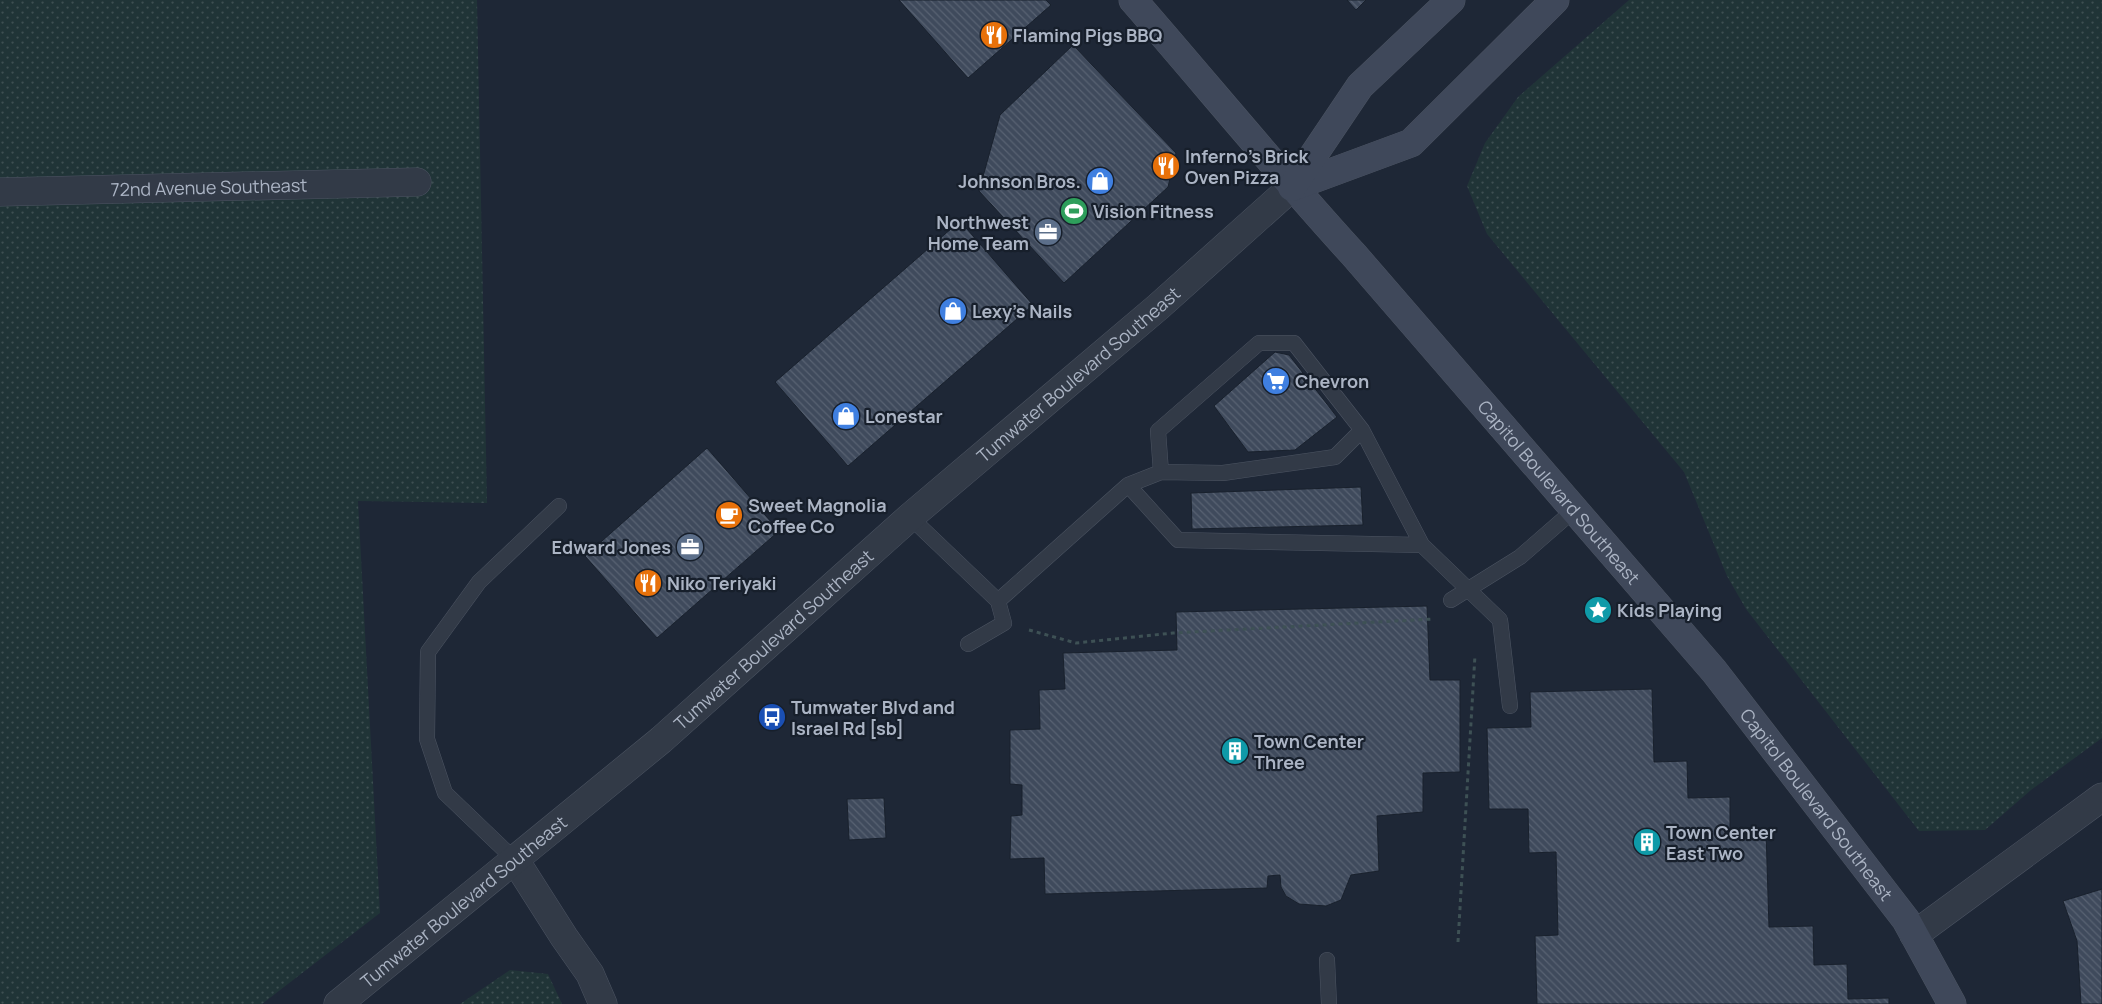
<svg xmlns="http://www.w3.org/2000/svg" width="2102" height="1004" viewBox="0 0 2102 1004" font-family="Manrope,sans-serif">
<style>
.grass{fill:url(#grass-dots)}
.building{fill:url(#building-back-hatch);stroke:#19212d}
.lines{fill:none;stroke-linecap:round;stroke-linejoin:round}
.service-casing{stroke:#4c5462;stroke-width:16}
.minor-casing{stroke:#4c5462;stroke-width:29}
.tertiary-casing{stroke:#4c5462;stroke-width:29}
.secondary-casing{stroke:#4c5462;stroke-width:29}
.path{stroke:#3e5155;stroke-width:3;stroke-dasharray:4 4;stroke-linecap:butt}
.service{stroke:#323a47;stroke-width:15}
.minor{stroke:#323a47;stroke-width:28}
.tertiary{stroke:#323a47;stroke-width:28}
.secondary{stroke:#3f485a;stroke-width:28}
.labels{text-anchor:middle;dominant-baseline:central;stroke-width:4.5;stroke-linejoin:round;paint-order:stroke}
.poi-label{font-size:18px;font-weight:bold;fill:#abb4c4;stroke:#171f2b;text-anchor:start}
.street-label{font-size:18px;fill:#abb4c4;stroke:#171f2b}
</style>
<defs>
<pattern id="grass-dots" width="8" height="8" patternUnits="userSpaceOnUse" patternTransform="scale(1.25)"><rect width="8" height="8" fill="#203437"/><path d="M2 2h.1M6 6h.1" fill="none" stroke="#3e4f52" stroke-width="1.8" stroke-linecap="round"/></pattern>
<pattern id="building-back-hatch" width="6" height="6" patternUnits="userSpaceOnUse" patternTransform="scale(1.25)"><rect width="6" height="6" fill="#3f4a5c"/><path d="M-1 5l2 2M0 0l6 6M5-1l2 2" fill="none" stroke="#586272"/></pattern>
</defs>
<rect width="100%" height="100%" fill="#1e2736"/>
<path class="grass" d="M0,0h477l10,503 -129,-2 22,412 -118,91h-262z
M1629,0h473v738l-71,52 -46,40 -66,1 -173,-222 -19,-33 -43,-104 -197,-238 -20,-48 18,-43 33,-46z
M510,970l38,4 14,30h-102z"/>
<path class="building" d="M899,0h147l5,5 -83,73z
M1347,0h19l-10,10z
M1073,45l103,108 -8,34 -104,96 -85,-92 21,-76z
M960,221l73,84 -185,161 -73,-84z
M1275,352l14,3 48,62 -42,33 -47,2 -34,-46z
M707,448l72,83 -122,107 -72,-82z
M1361,487l2,38 -171,4 -1,-36z
M1427,606l3,74h30v92l-37,1v39l-46,4 2,55 -28,4 -10,25 -15,6 -27,-2 -13,-8 -5,-9 -1,-12 -12,1 -1,12 -222,6 -1,-36 -34,1 1,-43 11,-1v-30l-12,-1v-54l30,-1 -1,-39 26,-1 -2,-36 114,-3 -1,-38z
M1652,689l2,73 33,-1 1,37 42,-1v35l36,-1 3,96 44,-1 1,39 33,-1 1,35 41,-1v6h-352l-2,-68 23,-1 -2,-83 -27,1 -1,-44h-39l-2,-81 44,-1 -1,-35z
M884,798l2,40 -37,2 -2,-41z
M2102,889v115h-21l-4,-63 -14,-40z"/>
<g class="lines">
<defs>
<path id="service" d="M1161,472l-3,-41 101,-88h35l68,87 60,115 78,75 10,86
M1128,485l50,55 244,5
M910,517l88,84 6,22 -36,21
M1451,600l69,-43 54,-47
M998,601l130,-116 33,-13 62,1 112,-16 27,-27
M515,860l-70,-67 -18,-54 1,-87 51,-70 80,-76
M1327,960l2,44"/>
<g id="minor">
<path id="s1" d="M0,192l417,-10"/>
<path d="M515,860l49,77 26,37 13,30"/>
<path d="M1914,935l188,-138"/>
</g>
<g id="tertiary">
<path id="s2" d="M338,1004l323,-264 249,-223 248,-210 134,-120"/>
</g>
<g id="secondary">
<path id="s3" d="M1133,0c74,85 145,172 221,255l360,416 192,249 46,84"/>
<path d="M1292,187l119,-44 144,-143"/>
<path d="M1292,187l68,-101 91,-86"/>
</g>
</defs>
<use href="#service" class="service-casing"/>
<use href="#minor" class="minor-casing"/>
<use href="#tertiary" class="tertiary-casing"/>
<use href="#secondary" class="secondary-casing"/>
<path class="path" d="M1029,630l47,13 97,-10 260,-14
M1458,942l17,-287"/>
<use href="#service" class="service"/>
<use href="#minor" class="minor"/>
<use href="#tertiary" class="tertiary"/>
<use href="#secondary" class="secondary"/>
</g>
<defs>
<symbol id="restaurant-disc" viewBox="-11 -11 22 22"><circle r="9.5" fill="#e8710a" stroke="#171f2b"/><path d="M-5-6h1v4h1v-4h1v4h1v-4h1v5L-1.5 .5V6h-2V.5L-5-1ZM5-6V6H3V1.5H1.5Q1.5-4 5-6Z" fill="#fff"/></symbol>
<symbol id="shop-disc" viewBox="-11 -11 22 22"><circle r="9.5" fill="#3f7fe0" stroke="#171f2b"/><path d="M-5-2.5h2.3a2.7 3.5 0 0 1 5.4 0H5L5.5 6h-11ZM-1.5-2.5h3a1.5 2.3 0 0 0-3 0Z" fill="#fff"/></symbol>
<symbol id="stadium-disc" viewBox="-11 -11 22 22"><circle r="9.5" fill="#2e9e5b" stroke="#171f2b"/><path d="M0-5a6.5 5 0 1 0 0 10a6.5 5 0 1 0 0-10ZM-3.5-1.8h7v3.6h-7Z" fill="#fff"/></symbol>
<symbol id="office-disc" viewBox="-11 -11 22 22"><circle r="9.5" fill="#5c6f8a" stroke="#171f2b"/><path d="M-6-3h4V-5.5h4V-3h4V5H-6ZM-1-4.5V-3h2v-1.5ZM-6 0V1H6V0Z" fill="#fff"/></symbol>
<symbol id="supermarket-disc" viewBox="-11 -11 22 22"><circle r="9.5" fill="#3f7fe0" stroke="#171f2b"/><path d="M-6-5.5h2.5l.6 2H6L4.5 2H-2.5L-4.4-4H-6ZM-1.5 3.2a1.3 1.3 0 1 0 .1 0ZM3 3.2a1.3 1.3 0 1 0 .1 0Z" fill="#fff"/></symbol>
<symbol id="cafe-disc" viewBox="-11 -11 22 22"><circle r="9.5" fill="#e8710a" stroke="#171f2b"/><path d="M-5.5-4.5H6V0H3Q3 3.5 0 3.5H-2.5Q-5.5 3.5-5.5 0ZM3-3.2v2h1.7v-2ZM-6 4.5H4V6H-6Z" fill="#fff"/></symbol>
<symbol id="sight-disc" viewBox="-11 -11 22 22"><circle r="9.5" fill="#0f9aa8" stroke="#171f2b"/><path d="M0-6L1.8-2.2L6-1.7L2.9 1.2L3.7 5.4L0 3.3L-3.7 5.4L-2.9 1.2L-6-1.7L-1.8-2.2Z" fill="#fff"/></symbol>
<symbol id="bus-disc" viewBox="-11 -11 22 22"><circle r="9.5" fill="#1a4fb4" stroke="#171f2b"/><path d="M-5-6H5V4H4V6H2V4H-2V6H-4V4H-5ZM-3.5-4V0h7V-4ZM-3.5 1.2v1.5H-2V1.2ZM2 1.2v1.5H3.5V1.2Z" fill="#fff"/></symbol>
<symbol id="building-disc" viewBox="-11 -11 22 22"><circle r="9.5" fill="#0f9aa8" stroke="#171f2b"/><path d="M-4-6H4V6H1V3H-1V6H-4ZM-2.5-4.3h1.7v1.8h-1.7ZM.8-4.3h1.7v1.8H.8ZM-2.5-1h1.7V.8h-1.7ZM.8-1h1.7V.8H.8Z" fill="#fff"/></symbol>
</defs>
<g fill-rule="evenodd">
<use href="#restaurant-disc" x="978" y="19" width="32" height="32"/>
<use href="#restaurant-disc" x="1150" y="150" width="32" height="32"/>
<use href="#shop-disc" x="1084" y="165" width="32" height="32"/>
<use href="#stadium-disc" x="1058" y="195" width="32" height="32"/>
<use href="#office-disc" x="1032" y="216" width="32" height="32"/>
<use href="#shop-disc" x="937" y="295" width="32" height="32"/>
<use href="#supermarket-disc" x="1260" y="365" width="32" height="32"/>
<use href="#shop-disc" x="830" y="400" width="32" height="32"/>
<use href="#cafe-disc" x="713" y="499" width="32" height="32"/>
<use href="#office-disc" x="674" y="531" width="32" height="32"/>
<use href="#restaurant-disc" x="632" y="567" width="32" height="32"/>
<use href="#sight-disc" x="1582" y="594" width="32" height="32"/>
<use href="#bus-disc" x="756" y="701" width="32" height="32"/>
<use href="#building-disc" x="1219" y="735" width="32" height="32"/>
<use href="#building-disc" x="1631" y="826" width="32" height="32"/>
</g>
<g class="labels">
<g class="poi-label">
<text x="1013" y="35">Flaming Pigs BBQ</text>
<text x="1185" y="156">Inferno's Brick<tspan x="1185" dy="21">Oven Pizza</tspan></text>
<text x="1081" y="181" text-anchor="end">Johnson Bros.</text>
<text x="1093" y="211">Vision Fitness</text>
<text x="1029" y="222" text-anchor="end">Northwest<tspan x="1029" dy="21">Home Team</tspan></text>
<text x="972" y="311">Lexy’s Nails</text>
<text x="1295" y="381">Chevron</text>
<text x="865" y="416">Lonestar</text>
<text x="748" y="505">Sweet Magnolia<tspan x="748" dy="21">Coffee Co</tspan></text>
<text x="671" y="547" text-anchor="end">Edward Jones</text>
<text x="667" y="583">Niko Teriyaki</text>
<text x="1617" y="610">Kids Playing</text>
<text x="791" y="707">Tumwater Blvd and<tspan x="791" dy="21">Israel Rd [sb]</tspan></text>
<text x="1254" y="741">Town Center<tspan x="1254" dy="21">Three</tspan></text>
<text x="1666" y="832">Town Center<tspan x="1666" dy="21">East Two</tspan></text>
</g>
<g class="street-label">
<text stroke="none"><textPath href="#s1" startOffset="209">72nd Avenue Southeast</textPath></text>
<text stroke="none"><textPath href="#s2" startOffset="972">Tumwater Boulevard Southeast</textPath></text>
<text stroke="none"><textPath href="#s3" startOffset="651">Capitol Boulevard Southeast</textPath></text>
<text stroke="none"><textPath href="#s2" startOffset="568">Tumwater Boulevard Southeast</textPath></text>
<text stroke="none"><textPath href="#s3" startOffset="1056">Capitol Boulevard Southeast</textPath></text>
<text stroke="none"><textPath href="#s2" startOffset="162">Tumwater Boulevard Southeast</textPath></text>
</g>
</g>
</svg>
